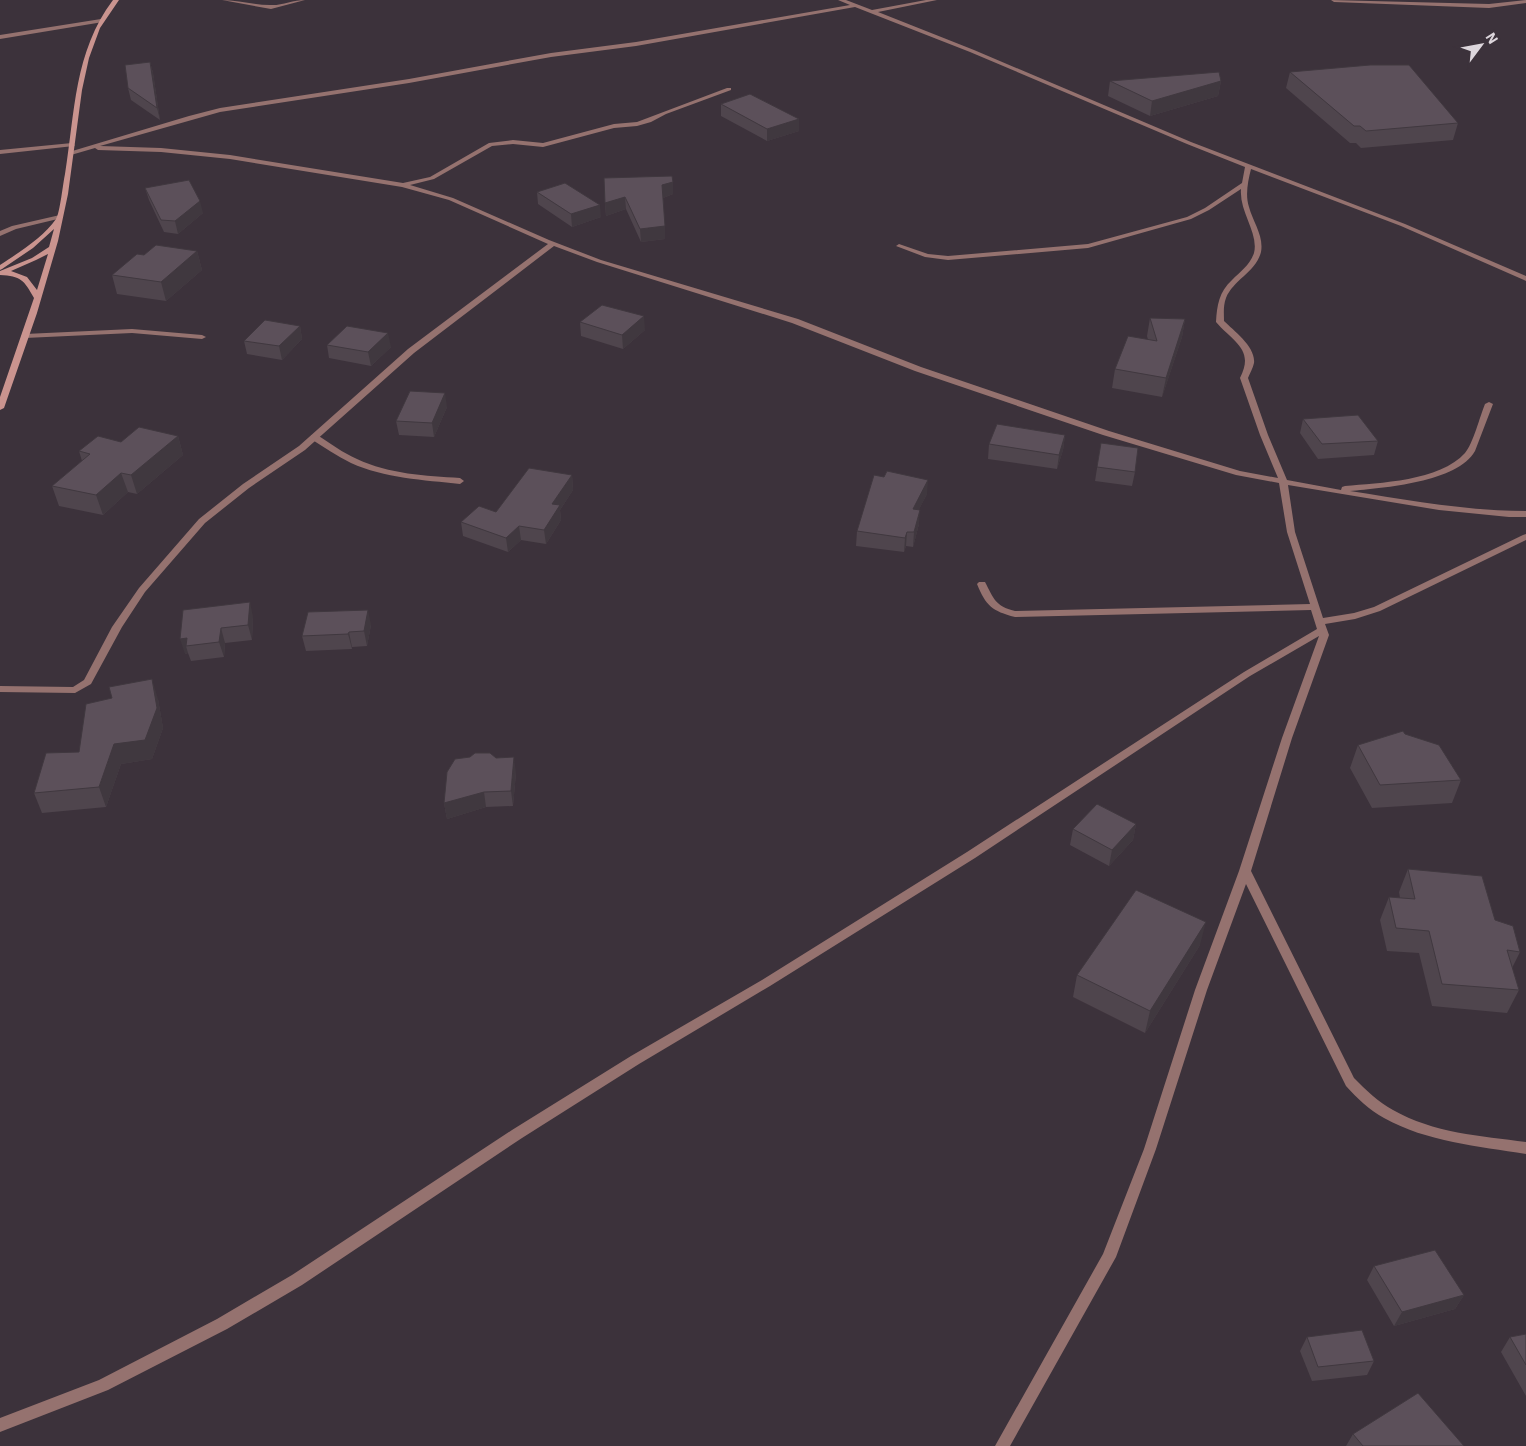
<svg xmlns="http://www.w3.org/2000/svg" width="1526" height="1446" viewBox="0 0 1526 1446" font-family="'IBM Plex Sans',sans-serif">
<style>
.lines{fill:none;stroke-linecap:round;stroke-linejoin:round}
.service{fill:#95726f;fill-rule:evenodd}
.minor{fill:#95726f;fill-rule:evenodd}
.secondary{fill:#ca948f;fill-rule:evenodd}
.wall{fill:#4f454d}
.shaded-wall{fill:#40383f}
.building{fill:#5c505a;stroke:#40383f}
</style>
<rect width="100%" height="100%" fill="#3c323b"/>
<g class="lines">
<path class="service" d="M132,329l70,6 4,2 -4,2 -70,-6 -107,5 -4,-2 4,-2z
M311,435h6c13,8 26,18 40,24 32,15 69,17 103,19l4,3 -4,3c-36,-4 -76,-6 -109,-21 -14,-7 -27,-16 -40,-24z"/>
<path class="minor" d="M222,0c16,0 32,5 48,5 11,1 23,-5 35,-5l-34,9z
M838,0h8l26,10 54,-10h11l-59,12 96,38 217,92 214,82 121,52v5l-2,-1 -123,-54 -150,-57c-3,12 -6,26 -2,38 4,15 15,29 12,45 -5,20 -28,28 -35,46 -3,8 -2,16 -2,23 10,10 32,26 30,42 -1,5 -4,10 -6,15l20,57 19,45 54,10 1,-3 3,-1c34,-3 95,-5 120,-33 8,-9 15,-37 20,-49l4,-2 4,2 -18,47c-17,31 -92,37 -125,40 58,9 117,20 176,20v6h-17l-70,-7 -151,-25 7,47 28,86 31,-5 20,-6 149,-72 3,-1v6l-146,71 -25,8 -30,5 4,11 -37,103 -41,133 103,207c12,12 24,24 39,32 40,23 88,26 133,32v12c-48,-8 -99,-12 -142,-36 -15,-8 -27,-20 -38,-32l-100,-202 -39,106 -51,159 -40,108 -106,189h-15l108,-192 41,-105 51,-159 44,-119 43,-133 37,-102 -69,40 -275,182 -205,128 -131,78 -117,74 -220,147 -75,44 -119,61 -108,42v-14l99,-38 118,-61 75,-44 220,-145 119,-74 131,-76 205,-128 277,-180 73,-43 -6,-19 -296,7c-23,-6 -29,-11 -38,-33l2,-2h6c9,17 10,24 30,29l295,-7 -23,-72 -8,-49 -43,-8 -133,-40 -188,-64 -123,-48 -195,-61 -43,-16 -140,107 -109,97 -56,38 -44,35 -60,69 -23,35 -31,57 -16,9 -75,-1v-6l73,1 11,-7 28,-53 27,-39 60,-69 44,-35 56,-38 109,-97 140,-105 -99,-44 -47,-13 -172,-28 -69,-7 -63,-2 -3,-2 -24,7 -2,-1v-2l120,-36 31,-8 189,-29 142,-26 85,-11 214,-37zM855,7l115,45 217,92 58,23 -3,16 -37,25 -18,9 -99,27 -140,12 -20,-2 -29,-10 -3,2 29,11 23,3 140,-12 103,-29 18,-9 32,-21c-2,23 18,44 13,64 -4,12 -14,19 -22,27 -13,12 -15,25 -16,42 17,20 39,27 24,56l20,57 18,43 -38,-7 -131,-40 -188,-64 -123,-48 -197,-59 -52,-20 -96,-42 -43,-13 24,-6 58,-33 21,-2 30,3 71,-19 23,-2 14,-4 15,-8 65,-24v-2h-4l-90,34 -23,2 -71,19 -30,-3 -24,3 -59,34 -27,6 -173,-28 -69,-7 -61,-2 120,-34 189,-29 142,-26 85,-11z
M1331,0l158,4 37,-4v3l-37,5 -155,-6z
M101,19l2,1v2l-103,17v-4z
M72,143l3,2 -1,1 -74,8v-4z
M60,215l3,2 -1,1 -46,11 -16,7v-5l12,-5z"/>
<path class="secondary" d="M113,0h6l-19,28 -11,30 -7,32 -14,104 -10,47 -21,72 -33,95 -4,2v-13l34,-99c-10,-18 -13,-22 -34,-23v-4l32,-13 17,-11 5,-18 -21,19 -31,21 -2,1v-5c18,-12 44,-28 56,-46 4,-6 7,-36 9,-45 10,-62 9,-122 48,-174zM48,254l-11,36 -10,-13 -16,-6 25,-11z"/>
</g>
<path class="wall" d="M150,62l3,11 7,47 -29,-20 -3,-12z
M1290,72l168,51 -5,17 -92,8 -5,-5h-6l-64,-55z
M1110,81h111l-3,15 -68,20 -42,-20z
M721,104l78,15v12l-32,10 -46,-25z
M673,182v12l-10,4 2,41 -24,3 -15,-33 -20,7 -1,-13z
M145,188l58,25 -25,21 -14,-2 -15,-32z
M537,192l64,25 -29,10 -34,-23z
M197,251l5,19 -36,31 -49,-7 -5,-19 32,-20z
M1150,318l35,1 -3,18 -20,60 -50,-9 3,-19 33,-29 -1,-4z
M580,322l65,8 -22,19 -42,-13z
M300,326l2,13 -20,21 -35,-6 -3,-13z
M327,345l64,2 -20,19 -42,-8z
M447,407l-13,30 -35,-2 -3,-14z
M1303,419l75,22 -4,14 -56,4 -18,-26z
M1065,435l-2,15 -6,19 -69,-10 1,-15z
M178,436l5,19 -46,39 -9,-2 -25,23 -44,-9 -7,-20 30,-25 -3,-10 42,-9z
M1101,443l34,29 -3,14 -37,-5z
M572,475l1,15 -13,20 1,10 -15,24 -25,-4 -13,12 -45,-16 -2,-14 35,-10z
M927,494l-8,15v15l-6,23 -7,-1 -2,6 -48,-6 1,-15z
M183,610l70,7 -1,23 -27,3 -1,14 -33,4 -3,-8 -3,1z
M371,625l-4,21 -15,1v2l-46,2 -4,-15z
M158,699l5,29 -11,31 -31,5 -15,43 -64,6 -8,-20z
M1358,745l103,35 -9,23 -80,5 -22,-40z
M516,773l-3,33 -27,1 -39,12 -3,-16z
M1136,824l-3,16 -24,26 -39,-21 3,-16z
M1408,869l87,51 25,32 -8,16 7,22 -12,23 -75,-7 -13,-53 -32,-2 -7,-31 9,-23 11,1 -1,-6z
M1200,945l-55,88 -72,-36 4,-22z
M1374,1266l90,29 -9,14 -61,17 -27,-46z
M1526,1334v62l-25,-44 9,-15z
M1307,1337l67,24 -7,14 -55,6 -12,-30z
M1353,1434l111,12h-118z"/>
<path class="shaded-wall" d="M150,62l3,11 7,47 -3,-12z
M1221,81l-3,15 -68,20 2,-15z
M799,119v12l-32,10v-12z
M673,182v12l-10,4 -1,-13z
M625,197l1,12 -20,7 -1,-13z
M200,201l3,12 -25,21 -3,-13z
M600,205l1,12 -29,10 -1,-13z
M665,226v13l-24,3 -1,-13z
M197,251l5,19 -36,31 -5,-19z
M644,316l1,14 -22,19 -1,-14z
M1185,319l-3,18 -20,60 4,-19z
M300,326l2,13 -20,21 -3,-14z
M388,333l3,14 -20,19 -3,-14z
M445,393l2,14 -13,30 -2,-14z
M1065,435l-2,15 -6,19 2,-14z
M178,436l5,19 -46,39 -6,-19z
M121,473l7,19 -25,23 -7,-20z
M572,475l1,15 -13,20 1,10 -15,24 -2,-14 8,-26z
M928,480l-1,14 -15,29 1,-14z
M920,510l-1,14 -6,23 1,-15z
M519,526l2,14 -13,12 -2,-14z
M907,532l-1,14 -2,6 1,-14z
M250,602l3,15 -1,23 -4,-15z
M368,610l3,15 -4,21 -3,-15z
M221,628l4,15 -1,14 -5,-15z
M349,632l3,15v2l-4,-15z
M187,638l-1,8 2,7 -3,1 -5,-15z
M152,679l6,20 5,29 -11,31 -31,5 -15,43 -7,-20 15,-43z
M514,757l2,16 -3,33 -2,-15z
M484,792l2,15 -39,12 -3,-16z
M1136,824l-3,16 -24,26 3,-16z
M1206,922l-6,23 -55,88 5,-22z
M1464,1295l-9,14 -61,17 8,-14z"/>
<path class="building" d="M150,62l7,46 -29,-20 -3,-23z
M1370,65h39l49,58 -92,8 -6,-5h-6l-64,-54z
M1219,72l2,9 -69,20 -42,-20z
M750,94l49,25 -32,10 -46,-25z
M672,176l1,6 -11,3 3,41 -25,3 -15,-32 -20,6 -1,-25z
M189,180l11,21 -25,20 -14,-1 -16,-32z
M565,183l35,22 -29,9 -34,-22z
M156,245l41,6 -36,31 -49,-7 25,-21 7,1z
M602,305l42,11 -22,19 -42,-13z
M1150,318l35,1 -19,59 -51,-9 13,-33 29,5z
M265,320l35,6 -21,20 -35,-5z
M347,326l41,7 -20,19 -41,-7z
M410,391l35,2 -13,30 -36,-2z
M1358,415l20,26 -56,3 -19,-25z
M997,424l68,11 -6,20 -70,-11z
M139,427l39,9 -47,39 -10,-2 -25,22 -44,-9 38,-32 -11,-3 19,-15 23,6z
M1101,443l37,5 -3,24 -38,-5z
M529,468l43,7 -20,29 8,1 -16,25 -25,-4 -13,12 -45,-16 18,-16 17,6z
M887,471l41,9 -15,29 7,1 -6,22h-7l-2,6 -48,-7 17,-56 10,2z
M250,602l-2,23 -27,3 -2,14 -33,4 1,-8 -7,1 3,-29z
M368,610l-4,21 -15,1 -1,2 -46,2 6,-24z
M152,679l5,29 -12,32 -31,4 -15,43 -65,6 12,-40 33,-1 7,-48 26,-6 -3,-11z
M1403,731l2,3 34,11 22,35 -81,5 -22,-40z
M475,753h15l6,5 18,-1 -3,34 -27,1 -40,11 3,-31 8,-13 15,-2z
M1097,804l39,20 -24,26 -39,-21z
M1408,869l74,7 13,44 18,6 7,26 -13,-2 12,40 -77,-6 -13,-53 -33,-3 -7,-31 26,2z
M1136,890l70,32 -56,89 -73,-36z
M1435,1250l29,45 -62,17 -28,-46z
M1362,1330l12,31 -56,6 -11,-30z
M1526,1334v31l-16,-28z
M1418,1393l46,53h-101l-10,-12z"/>
<g transform="translate(1481 45) rotate(58)" stroke="#3c323b" stroke-width="4" paint-order="stroke">
<path d="M0-4L9 19L0 12L-9 19Z" fill="#ddd6dc"/>
<text y="-8" font-size="14" font-weight="bold" text-anchor="middle" fill="#ddd6dc">N</text>
</g>
</svg>
